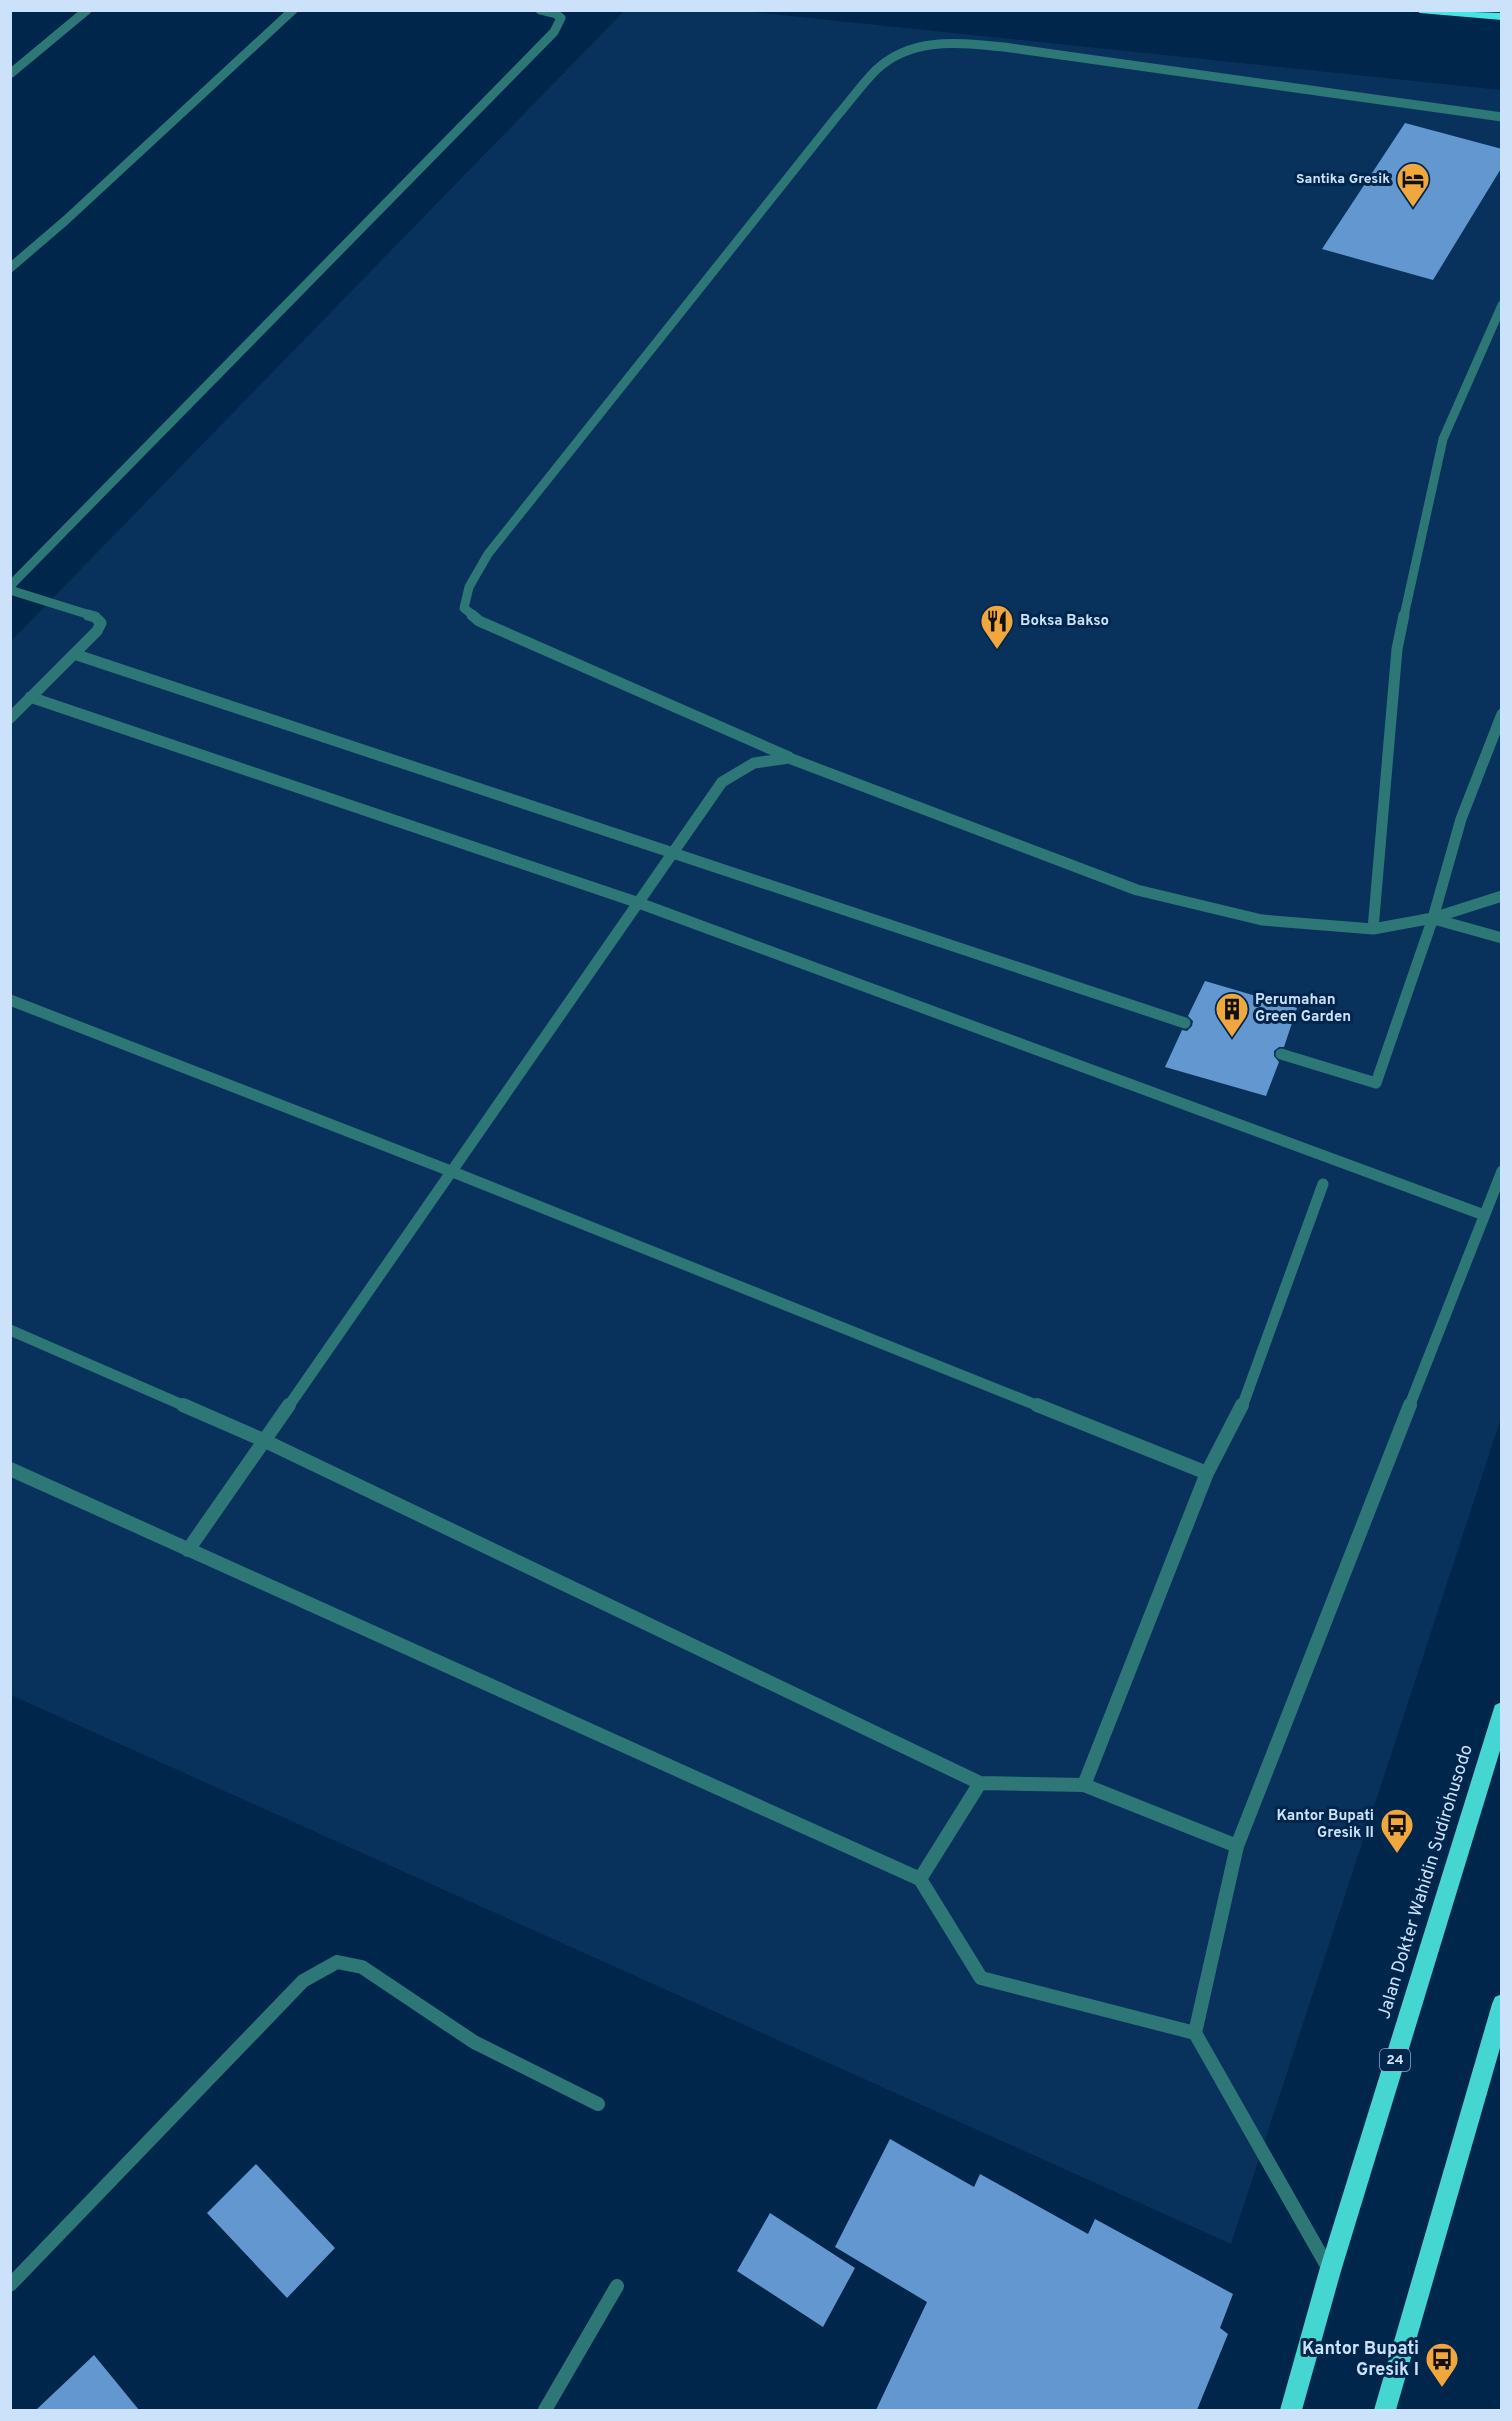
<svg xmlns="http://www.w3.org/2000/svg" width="1512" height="2421" viewBox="0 0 1512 2421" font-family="Overpass,sans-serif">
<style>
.built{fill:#08325c}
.building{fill:#6397d0}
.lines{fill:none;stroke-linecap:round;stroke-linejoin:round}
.service-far2{stroke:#2d7876;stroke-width:9}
.service-far1{stroke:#2d7876;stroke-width:11}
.service{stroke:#2d7876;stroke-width:14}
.minor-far1{stroke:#2d7876;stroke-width:9}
.minor{stroke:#2d7876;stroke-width:14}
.trunk{fill:#46d6d2;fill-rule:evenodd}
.motorway{fill:#45e6e1;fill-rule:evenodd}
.labels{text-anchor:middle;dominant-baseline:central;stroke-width:6;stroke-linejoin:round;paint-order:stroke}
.far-poi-label{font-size:14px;font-weight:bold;fill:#cce2fa;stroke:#00264c;text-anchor:end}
.shield{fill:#00264c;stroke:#8faac6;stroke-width:1.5}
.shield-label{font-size:14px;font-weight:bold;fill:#cce2fa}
.poi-label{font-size:15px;font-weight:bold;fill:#cce2fa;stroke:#00264c;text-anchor:start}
.near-street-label{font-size:18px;fill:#cce2fa;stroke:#00264c}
.near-poi-label{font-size:18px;font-weight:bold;fill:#cce2fa;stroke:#00264c;text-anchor:end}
</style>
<rect width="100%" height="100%" fill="#00264c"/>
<path class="built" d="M624,11h119l758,79v1328l-270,826 -1220,-549v-1054z"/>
<path class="building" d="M1405,123l97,26v18l-69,113 -111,-31z
M1205,981l92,27 -13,39h-5l-5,4v5l5,6 -13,34 -101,-29 17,-37 5,1 5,-5 1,-5 -5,-5z
M890,2139l84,48 6,-13 108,60 7,-15 138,75 -13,34 8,6 -31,76h-321l51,-108 -92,-55z
M256,2164l79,84 -48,50 -80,-85z
M770,2213l85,55 -32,59 -86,-56z
M94,2355l45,55h-103z"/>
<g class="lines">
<path class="service-far2" d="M10,590l83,26
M474,616l-10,-8 5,-21 19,-33 349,-438c13,-15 25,-32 39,-46 36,-34 83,-27 128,-23l498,70
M1404,616l39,-177 59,-134"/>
<path class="service-far1" d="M472,615l7,6 310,136
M74,654l1111,369
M30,697l609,206 845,312
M10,718l87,-87 4,-8 -6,-6 -7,-2
M1434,919l68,19
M1373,929l24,-280 7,-34
M10,1000l443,172 588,235
M1281,1054l95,29 57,-165 28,-99 41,-105
M10,1330l177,77
M288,1407l434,-625 32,-19 35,-5 348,132 125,30 111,9 60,-11 69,-22
M1242,1407l81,-223
M1409,1407l93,-236"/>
<path class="service" d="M183,1405l80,35 717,343 104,2 153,61
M1037,1405l170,68
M10,1469l910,410 61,99 214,55
M188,1550l101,-145
M1084,1785l123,-312 35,-68
M920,1879l60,-96
M1330,2271l-135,-238 42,-187 173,-441"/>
<path class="minor-far1" d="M10,74l77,-64
M10,268l56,-48 227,-210
M10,586l544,-554 7,-14 -5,-4 -16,-4"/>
<path class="minor" d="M10,2285l293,-304 34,-19 25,5 112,75 124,62
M545,2410l72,-124"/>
<path class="trunk" d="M1502,1702v42l-161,527 -39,139h-22l39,-139 174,-560 2,-6z
M1502,1994v47l-106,369h-22l118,-406 3,-7z"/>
<path class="motorway" d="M1415,10l87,3v7l-82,-7z"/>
</g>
<defs>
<symbol id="hotel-pin" viewBox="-11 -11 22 30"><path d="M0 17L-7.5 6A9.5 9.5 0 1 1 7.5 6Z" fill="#efa73e" stroke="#00264c"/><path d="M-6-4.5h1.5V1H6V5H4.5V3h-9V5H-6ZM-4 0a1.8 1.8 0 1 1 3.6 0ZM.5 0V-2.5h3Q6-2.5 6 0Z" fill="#111"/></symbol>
<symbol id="restaurant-pin" viewBox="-11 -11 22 30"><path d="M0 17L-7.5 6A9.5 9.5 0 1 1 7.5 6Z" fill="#efa73e" stroke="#00264c"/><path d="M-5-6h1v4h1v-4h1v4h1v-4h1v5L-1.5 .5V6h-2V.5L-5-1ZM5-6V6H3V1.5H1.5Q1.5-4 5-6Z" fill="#111"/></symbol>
<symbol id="building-pin" viewBox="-11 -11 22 30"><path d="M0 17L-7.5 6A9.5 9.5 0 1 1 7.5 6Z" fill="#efa73e" stroke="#00264c"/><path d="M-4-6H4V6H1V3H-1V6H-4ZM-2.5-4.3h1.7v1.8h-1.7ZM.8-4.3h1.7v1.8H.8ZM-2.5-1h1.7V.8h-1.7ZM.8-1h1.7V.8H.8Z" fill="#111"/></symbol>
<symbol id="bus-pin" viewBox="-11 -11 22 30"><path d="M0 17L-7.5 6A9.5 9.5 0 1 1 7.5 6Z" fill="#efa73e" stroke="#00264c"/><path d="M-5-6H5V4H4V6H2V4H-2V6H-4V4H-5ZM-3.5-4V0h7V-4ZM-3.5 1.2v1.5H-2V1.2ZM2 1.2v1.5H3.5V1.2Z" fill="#111"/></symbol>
</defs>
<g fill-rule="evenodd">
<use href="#hotel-pin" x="1394" y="160" width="38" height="52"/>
<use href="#restaurant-pin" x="978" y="602" width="38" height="52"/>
<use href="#building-pin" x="1213" y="990" width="38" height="52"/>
<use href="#bus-pin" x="1378" y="1806" width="38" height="52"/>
<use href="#bus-pin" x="1423" y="2340" width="38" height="52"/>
</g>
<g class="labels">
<g class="far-poi-label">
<text x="1390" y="179">Santika Gresik</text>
</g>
<rect class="shield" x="1380" y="2049" width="30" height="22" rx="4.5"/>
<g class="shield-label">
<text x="1395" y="2060">24</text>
</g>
<g class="poi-label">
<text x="1020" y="621">Boksa Bakso</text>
<text x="1255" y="1000">Perumahan<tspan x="1255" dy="17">Green Garden</tspan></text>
<text x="1374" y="1816" text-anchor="end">Kantor Bupati<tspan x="1374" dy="17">Gresik II</tspan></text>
</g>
<g class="near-street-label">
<text transform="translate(1426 1882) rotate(-73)">Jalan Dokter Wahidin Sudirohusodo</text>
</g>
<g class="near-poi-label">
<text x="1419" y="2349">Kantor Bupati<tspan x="1419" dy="21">Gresik I</tspan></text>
</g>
</g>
<rect width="1512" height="2421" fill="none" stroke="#cce2fa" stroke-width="24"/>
</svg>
